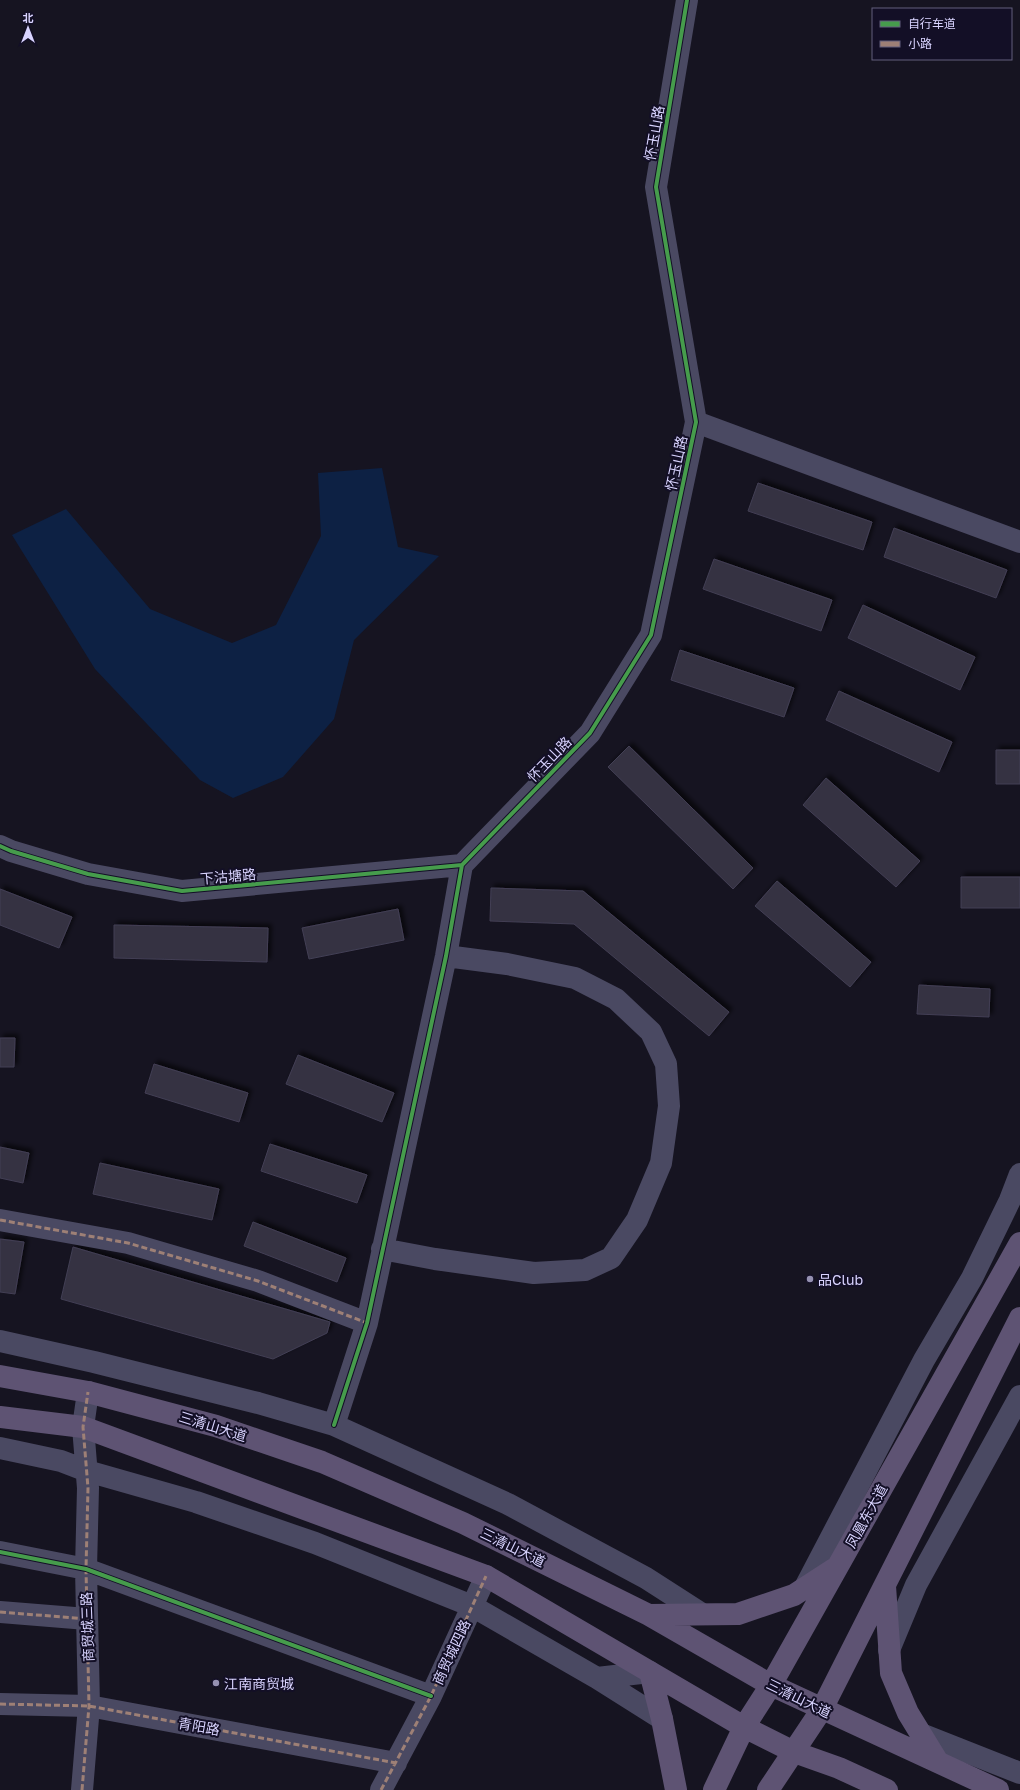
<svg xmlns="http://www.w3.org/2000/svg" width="1020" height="1790" viewBox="0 0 1020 1790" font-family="'Golos Text','Noto Sans SC',sans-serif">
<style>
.water{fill:#0d2144}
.building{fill:#343243;stroke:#433f54;filter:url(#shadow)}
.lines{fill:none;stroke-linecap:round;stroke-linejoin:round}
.minor{stroke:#4a4962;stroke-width:22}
.major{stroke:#5e5373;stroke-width:22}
.quiet{stroke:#9e8076;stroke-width:3;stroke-dasharray:6 3;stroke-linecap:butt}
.cycleway-casing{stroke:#130f26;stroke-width:6}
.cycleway{stroke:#469c4c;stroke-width:4}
.poi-dot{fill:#9591b1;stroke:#130f26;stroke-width:1.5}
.labels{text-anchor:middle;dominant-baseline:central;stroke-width:4;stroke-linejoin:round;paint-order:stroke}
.street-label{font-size:14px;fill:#d9d4ff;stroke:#130f26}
.poi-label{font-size:14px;fill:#d9d4ff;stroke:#130f26;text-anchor:start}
</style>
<defs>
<filter id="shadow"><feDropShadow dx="3.5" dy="-3.5" stdDeviation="2" flood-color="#0009"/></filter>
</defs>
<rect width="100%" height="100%" fill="#161421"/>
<path class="water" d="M382,468l16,79 41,9 -85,84 -20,79 -51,58 -50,21 -33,-18 -105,-111 -83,-134 54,-26 84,100 82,34 44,-18 45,-89 -3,-63z"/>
<path class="building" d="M758,483l114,39 -9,28 -115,-39z
M894,528l113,42 -11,28 -112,-41z
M714,559l118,41 -11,31 -118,-42z
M863,605l112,52 -15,33 -112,-52z
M680,650l114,38 -10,29 -113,-37z
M839,691l113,51 -13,30 -113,-52z
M629,746l124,122 -20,21 -125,-122z
M996,750h24v34h-24z
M826,778l94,83 -24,26 -93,-82z
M961,877h59v31h-59z
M777,881l94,81 -21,25 -95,-81z
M491,888l92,3 146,121 -20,24 -135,-112 -84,-3z
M0,889l72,28 -13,31 -59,-23z
M398,909l6,31 -95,19 -7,-31z
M114,925l154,3 -1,34 -153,-4z
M919,985l71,4 -1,28 -72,-3z
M0,1038h15l-1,29h-14z
M298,1055l96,38 -12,29 -96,-38z
M154,1064l94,29 -9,29 -94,-29z
M270,1144l97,31 -10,28 -96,-32z
M0,1147l29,6 -6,30 -23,-5z
M100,1163l119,26 -7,31 -119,-26z
M253,1222l93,36 -9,24 -93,-36z
M0,1239l24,3 -9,52 -15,-2z
M73,1247l257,75 -3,11 -54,26 -212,-60z"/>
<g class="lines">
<path class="minor" d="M696,422l324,120
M0,846l11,5 77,23 94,17 280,-26
M462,865l128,-132 61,-98 45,-213 -40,-235 31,-187
M0,1220l128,23 130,38 109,42
M382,1249l53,10 99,14 51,-3 26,-12 26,-38 24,-57 8,-57 -3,-42 -15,-32 -35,-33 -41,-21 -68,-14 -61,-8
M0,1341l94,21 164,41 76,22 174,79 138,74 56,36
M334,1425l33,-102 79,-367 16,-91
M0,1448l61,13 26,10 109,31 119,41 157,63 125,72 53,-6
M0,1552l86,17 345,127
M804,1589l120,-229 48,-82 38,-78 10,-26
M0,1612l87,7
M889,1650l27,-65 104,-189
M597,1678l65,41
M0,1704l89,2 307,57
M921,1734l99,39
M82,1790l7,-84 -3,-137 2,-81 -5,-61 5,-35
M381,1790l50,-94 55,-120"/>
<path class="major" d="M0,1376l88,16 128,34 106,36 141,61 186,92 122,70 227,105
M0,1417l83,10 403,149 258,151 50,25 45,16 48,22
M885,1586l6,87 17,40 30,49
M649,1615l89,-1 56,-19 40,-26
M650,1672l12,47 14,71
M714,1790l30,-63 27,-42 249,-442
M768,1790l54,-81 198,-391"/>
<path class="quiet" d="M0,1220l128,23 130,38 109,42
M0,1612l87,7
M0,1704l89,2 307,57
M82,1790l7,-84 -3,-137 2,-81 -5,-61 5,-35
M381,1790l50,-94 55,-120"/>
<defs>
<path id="cycleway" d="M0,846l11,5 77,23 94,17 280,-26
M462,865l128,-132 61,-98 45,-213 -40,-235 31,-187
M334,1425l33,-102 79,-367 16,-91
M0,1552l86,17 345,127"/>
</defs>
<use href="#cycleway" class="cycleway-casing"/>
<use href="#cycleway" class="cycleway"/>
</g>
<g class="poi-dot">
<circle cx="810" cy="1279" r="4"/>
<circle cx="216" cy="1683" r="4"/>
</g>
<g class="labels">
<g class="street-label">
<text transform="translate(654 133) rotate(-80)">怀玉山路</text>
<text transform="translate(676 463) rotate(-78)">怀玉山路</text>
<text transform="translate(549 759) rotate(-46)">怀玉山路</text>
<text transform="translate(228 876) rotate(-5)">下沽塘路</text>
<text transform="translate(213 1426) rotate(17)">三清山大道</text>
<text transform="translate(866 1516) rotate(-61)">凤凰东大道</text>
<text transform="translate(513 1547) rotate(26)">三清山大道</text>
<text transform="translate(87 1627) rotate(-92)">商贸城三路</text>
<text transform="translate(451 1652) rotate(-65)">商贸城四路</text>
<text transform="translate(799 1698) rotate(26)">三清山大道</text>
<text transform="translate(199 1726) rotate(10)">青阳路</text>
</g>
<g class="poi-label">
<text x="818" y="1279">品Club</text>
<text x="224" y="1683">江南商贸城</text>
</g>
</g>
<rect x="872" y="8" width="140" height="52" fill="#130f26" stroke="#625e7d"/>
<rect x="880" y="21" width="20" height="6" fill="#469c4c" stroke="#625e7d"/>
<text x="908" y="28" font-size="12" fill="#d9d4ff">自行车道</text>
<rect x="880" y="41" width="20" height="6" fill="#9e8076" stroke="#625e7d"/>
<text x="908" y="48" font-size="12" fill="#d9d4ff">小路</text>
<g transform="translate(28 28)" stroke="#130f26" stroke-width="3" paint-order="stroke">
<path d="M0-3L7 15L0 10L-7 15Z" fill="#d9d4ff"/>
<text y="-6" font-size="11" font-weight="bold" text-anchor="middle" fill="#d9d4ff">北</text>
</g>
</svg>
